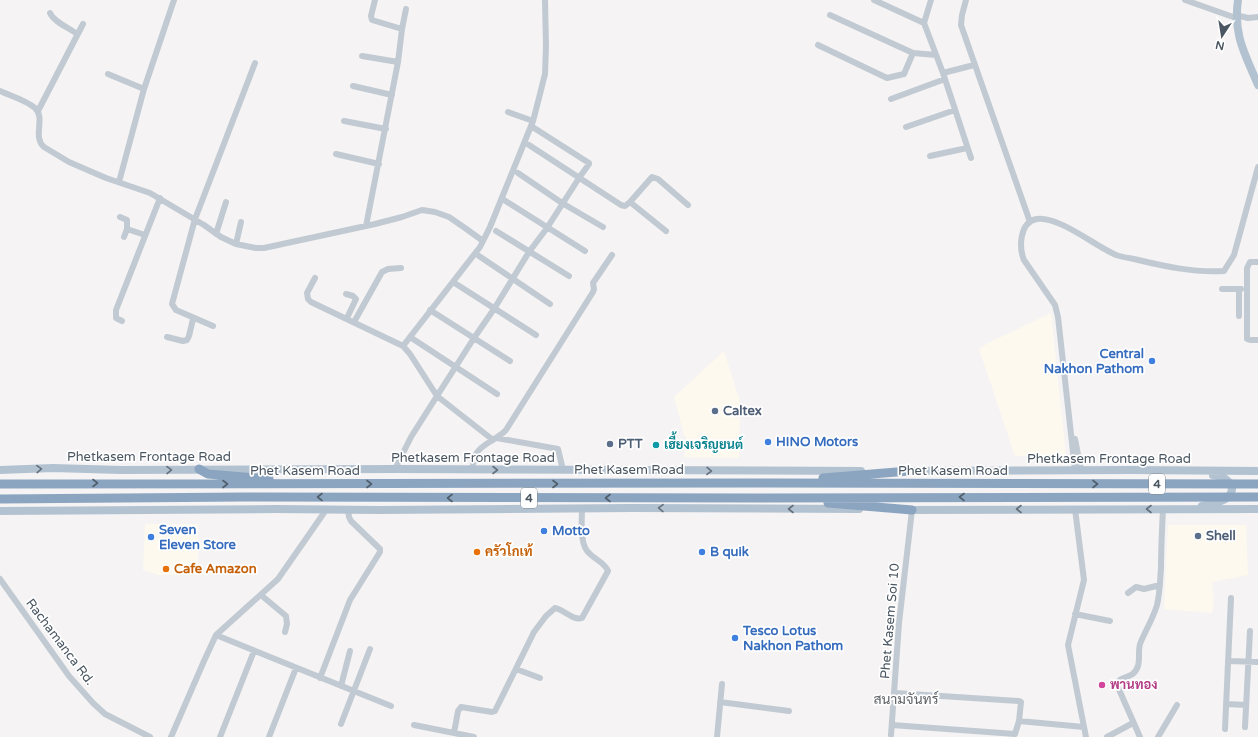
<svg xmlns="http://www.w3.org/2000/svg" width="1258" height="737" viewBox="0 0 1258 737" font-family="'Varela Round',Sarabun,sans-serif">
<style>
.commercial{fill:#fdf9ef}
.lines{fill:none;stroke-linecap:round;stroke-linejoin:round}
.minor{stroke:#c1cad2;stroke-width:6}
.major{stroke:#b3c2d1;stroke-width:8}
.highway{stroke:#8ba5c1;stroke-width:9}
.oneway{stroke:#64717d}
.oneway2{stroke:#505e6b}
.shop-dot{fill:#3f7fe0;stroke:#fff;stroke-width:1.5}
.service-dot{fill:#5c6f8a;stroke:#fff;stroke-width:1.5}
.culture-dot{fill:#0f9aa8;stroke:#fff;stroke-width:1.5}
.food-dot{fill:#e8710a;stroke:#fff;stroke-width:1.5}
.hotel-dot{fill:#d1479c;stroke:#fff;stroke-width:1.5}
.labels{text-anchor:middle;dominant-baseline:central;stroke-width:3.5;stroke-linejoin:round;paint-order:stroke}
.shield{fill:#fff;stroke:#808990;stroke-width:1}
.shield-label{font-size:12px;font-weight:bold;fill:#4a5661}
.shop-label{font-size:13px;font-weight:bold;fill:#366cbe;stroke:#fff;text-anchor:start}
.service-label{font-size:13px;font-weight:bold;fill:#4e5e75;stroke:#fff;text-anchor:start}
.culture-label{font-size:13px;font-weight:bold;fill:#0d838f;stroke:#fff;text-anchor:start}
.street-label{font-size:13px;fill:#4a5661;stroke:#fff}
.food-label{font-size:13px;font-weight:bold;fill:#c56008;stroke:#fff;text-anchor:start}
.hotel-label{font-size:13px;font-weight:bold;fill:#b23c85;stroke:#fff;text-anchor:start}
.neighbourhood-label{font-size:14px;fill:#5f6368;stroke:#fff}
</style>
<rect width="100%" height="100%" fill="#f5f3f3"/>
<path class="commercial" d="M1051,313l15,143h-51l-36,-107 9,-6z
M724,351l16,51 -1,56 -55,-1 2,-19 -2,-3 -10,-38z
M145,524h53v50l-40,1 -15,-5z
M1168,525h78l2,50 -36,7 2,22 -2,9 -48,-4z"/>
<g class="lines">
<path class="minor" d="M874,0l50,23
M931,0l-7,23 19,50
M966,0l-4,15 -1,10 69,197
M1185,0l51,18
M50,13c3,8 19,15 27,21
M830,15l83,38
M1236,15l12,3 10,-1
M402,29l4,-20
M818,45l69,33 17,-4 9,-21 23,2
M362,56l36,6
M108,74l36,15
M353,86l39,9
M0,91c11,5 26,9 35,17 11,10 -3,29 9,39l25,15 37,16 44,15 54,32 17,12 15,7 20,4h8l111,-24 27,-7 20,-7 13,2 14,5 16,11 18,13
M891,99l54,-20
M38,111l45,-87
M508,112l25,9
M344,121l42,8
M906,127l49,-17
M529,145l92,60 4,1 5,-4 22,-25 6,2 30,26
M336,154l43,10
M930,156l37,-8
M971,158l-28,-85 31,-8
M518,173l44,30 41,24
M119,182l25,-93 30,-89
M504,200l81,51
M630,202l36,29
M120,217l7,3v9l18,6
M366,226l32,-164 4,-33 -30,-9 -1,-4 4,-16
M496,231l73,45
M216,234l10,-32
M124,237l3,-8
M236,244l5,-22
M479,256l71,48
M1258,262h-8l-3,6v71l3,1h8
M315,278l-8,15 1,6 3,3 92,44
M453,282l83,53
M1222,289h19
M346,294l7,2 3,3 -9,19
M430,310l80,51
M1239,316v-27
M122,321l-6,-3v-8l44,-112
M354,322l28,-50 6,-3 13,-1
M213,326l-37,-16 -4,-6 23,-85 60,-156
M167,337l16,4 4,-1 2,-4 4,-17
M410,337l87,57
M497,438l61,11 5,21
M1075,439l6,31
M493,440l-56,-44 -27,-42 -7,-8 77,-99 10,-20 43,-106 6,-23 6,-24 1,-28 -1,-46
M395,469l16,-32 26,-41 37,-58 20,-29 35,-57 18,-24 32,-50 10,-14v-1l-58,-37
M472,470c1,-5 2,-11 4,-16 5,-10 22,-15 30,-24l87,-138 1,-3 -1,-6 19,-28
M1075,470l-17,-153 -3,-12 -31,-45c-5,-12 -5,-38 13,-41 22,-3 58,27 79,36 6,2 12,3 18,4 29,7 60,14 90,12l10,-16 24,-88
M1075,509l9,71 -16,65 18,92
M0,579l69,97 24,27 12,11 45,23
M1128,593l8,-6 8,2 16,-4
M261,595l25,21 1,8 -2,8
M1075,614l35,7
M216,635l175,71
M1229,661l29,1
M516,669l24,9
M320,678l30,-78 30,-48v-3l-29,-28 -2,-4 -1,-7
M341,686l9,-35
M720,702l69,9
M1226,704l20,1
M1019,721l65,6
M341,724l29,-75
M414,725l60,12
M892,725l123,9 4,-13 2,-19 -2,-1 -124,-8
M1245,727l5,-96
M1225,729l6,-131
M454,733l4,-22 3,-4 31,5 3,-1 39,-79 12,-16 9,-8c10,2 18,13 27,10l26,-47c-3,-8 -12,-11 -18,-17 -11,-8 -8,-33 -8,-45
M891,735l8,-112 13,-113
M171,737l33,-76 12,-26 62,-56 48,-69
M220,737l34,-86
M269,737l27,-69
M717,737l5,-53
M1107,737l26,-14
M1140,737l-23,-52c2,-11 16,-4 21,-19 2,-7 0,-15 2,-22 5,-13 13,-25 17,-39 3,-12 3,-25 4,-37 0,-20 1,-39 2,-59
M1158,737l19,-32"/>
<path class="major" d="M1238,0c-5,35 7,54 20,85
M0,470l53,-2 68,2 274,-1 466,2
M903,471l228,-1 127,1
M1202,506c8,-2 19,-3 25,-8 13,-12 -2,-22 -14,-23
M907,510l351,-1
M0,511l276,-2 103,1 252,-2 228,1"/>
<path class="highway" d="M199,469l9,5 61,5
M823,478l86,-7
M0,484l759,-1 499,1
M0,499l244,-2 516,1 498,-1
M828,503l84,7"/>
</g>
<defs><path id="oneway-chevron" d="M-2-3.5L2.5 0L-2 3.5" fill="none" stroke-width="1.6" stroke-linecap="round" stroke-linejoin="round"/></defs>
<g class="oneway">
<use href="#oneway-chevron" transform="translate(39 469) rotate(-2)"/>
<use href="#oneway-chevron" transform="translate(169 470) rotate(-1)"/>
<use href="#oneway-chevron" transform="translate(495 470)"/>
<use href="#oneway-chevron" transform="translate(709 471) rotate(1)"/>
<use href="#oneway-chevron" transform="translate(661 508) rotate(-179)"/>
<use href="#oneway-chevron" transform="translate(791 509) rotate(-180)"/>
<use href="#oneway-chevron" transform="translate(1019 509) rotate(180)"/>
<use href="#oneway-chevron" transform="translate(1149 509) rotate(180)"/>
</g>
<g class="oneway2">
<use href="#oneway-chevron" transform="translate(95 483)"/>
<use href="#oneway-chevron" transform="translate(225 484)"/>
<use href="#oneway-chevron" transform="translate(369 484)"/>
<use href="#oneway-chevron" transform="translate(555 484)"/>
<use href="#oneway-chevron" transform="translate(1095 484)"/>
<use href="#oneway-chevron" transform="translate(320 497) rotate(-180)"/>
<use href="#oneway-chevron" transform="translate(962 497) rotate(180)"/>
<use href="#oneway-chevron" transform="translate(450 498) rotate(-180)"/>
<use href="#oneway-chevron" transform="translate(608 498) rotate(-180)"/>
</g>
<g class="shop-dot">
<circle cx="1152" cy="361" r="4"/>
<circle cx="768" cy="442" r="4"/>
<circle cx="544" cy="531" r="4"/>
<circle cx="151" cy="537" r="4"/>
<circle cx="702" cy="552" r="4"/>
<circle cx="735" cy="638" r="4"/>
</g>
<g class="service-dot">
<circle cx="715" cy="411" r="4"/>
<circle cx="610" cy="444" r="4"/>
<circle cx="1198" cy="536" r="4"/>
</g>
<circle class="culture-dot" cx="656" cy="445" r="4"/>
<g class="food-dot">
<circle cx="477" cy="552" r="4"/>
<circle cx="166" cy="569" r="4"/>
</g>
<circle class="hotel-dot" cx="1102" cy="685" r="4"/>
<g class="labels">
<g class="shield">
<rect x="1149" y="474" width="16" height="20" rx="3"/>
<rect x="521" y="488" width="16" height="20" rx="3"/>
</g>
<g class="shield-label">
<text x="1157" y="484">4</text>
<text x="529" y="498">4</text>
</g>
<g class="shop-label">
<text x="1144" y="354" text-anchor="end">Central<tspan x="1144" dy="15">Nakhon Pathom</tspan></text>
<text x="776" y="442">HINO Motors</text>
<text x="159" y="530">Seven<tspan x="159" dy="15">Eleven Store</tspan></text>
<text x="552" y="531">Motto</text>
<text x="710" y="552">B quik</text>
<text x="743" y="631">Tesco Lotus<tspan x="743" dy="15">Nakhon Pathom</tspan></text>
</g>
<g class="service-label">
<text x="723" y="411">Caltex</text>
<text x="618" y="444">PTT</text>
<text x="1206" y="536">Shell</text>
</g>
<g class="culture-label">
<text x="664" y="445">เฮี้ยงเจริญยนต์</text>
</g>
<g class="street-label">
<text x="149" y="457">Phetkasem Frontage Road</text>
<text x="473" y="458">Phetkasem Frontage Road</text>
<text x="1109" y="459">Phetkasem Frontage Road</text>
<text x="629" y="470">Phet Kasem Road</text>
<text x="305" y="471">Phet Kasem Road</text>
<text x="953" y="471">Phet Kasem Road</text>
<text transform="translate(890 621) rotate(-85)">Phet Kasem Soi 10</text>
<text transform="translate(60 642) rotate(53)">Rachamanca Rd.</text>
</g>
<g class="food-label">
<text x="485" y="552">ครัวโกเท้</text>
<text x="174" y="569">Cafe Amazon</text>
</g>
<g class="hotel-label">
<text x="1110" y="685">พานทอง</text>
</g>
<g class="neighbourhood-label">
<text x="906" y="699">สนามจันทร์</text>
</g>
</g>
<g transform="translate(1222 36) rotate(192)" stroke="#ffffff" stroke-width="3" paint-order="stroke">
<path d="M0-3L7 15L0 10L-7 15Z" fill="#4a5661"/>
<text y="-6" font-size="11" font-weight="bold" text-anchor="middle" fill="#4a5661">N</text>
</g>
</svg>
